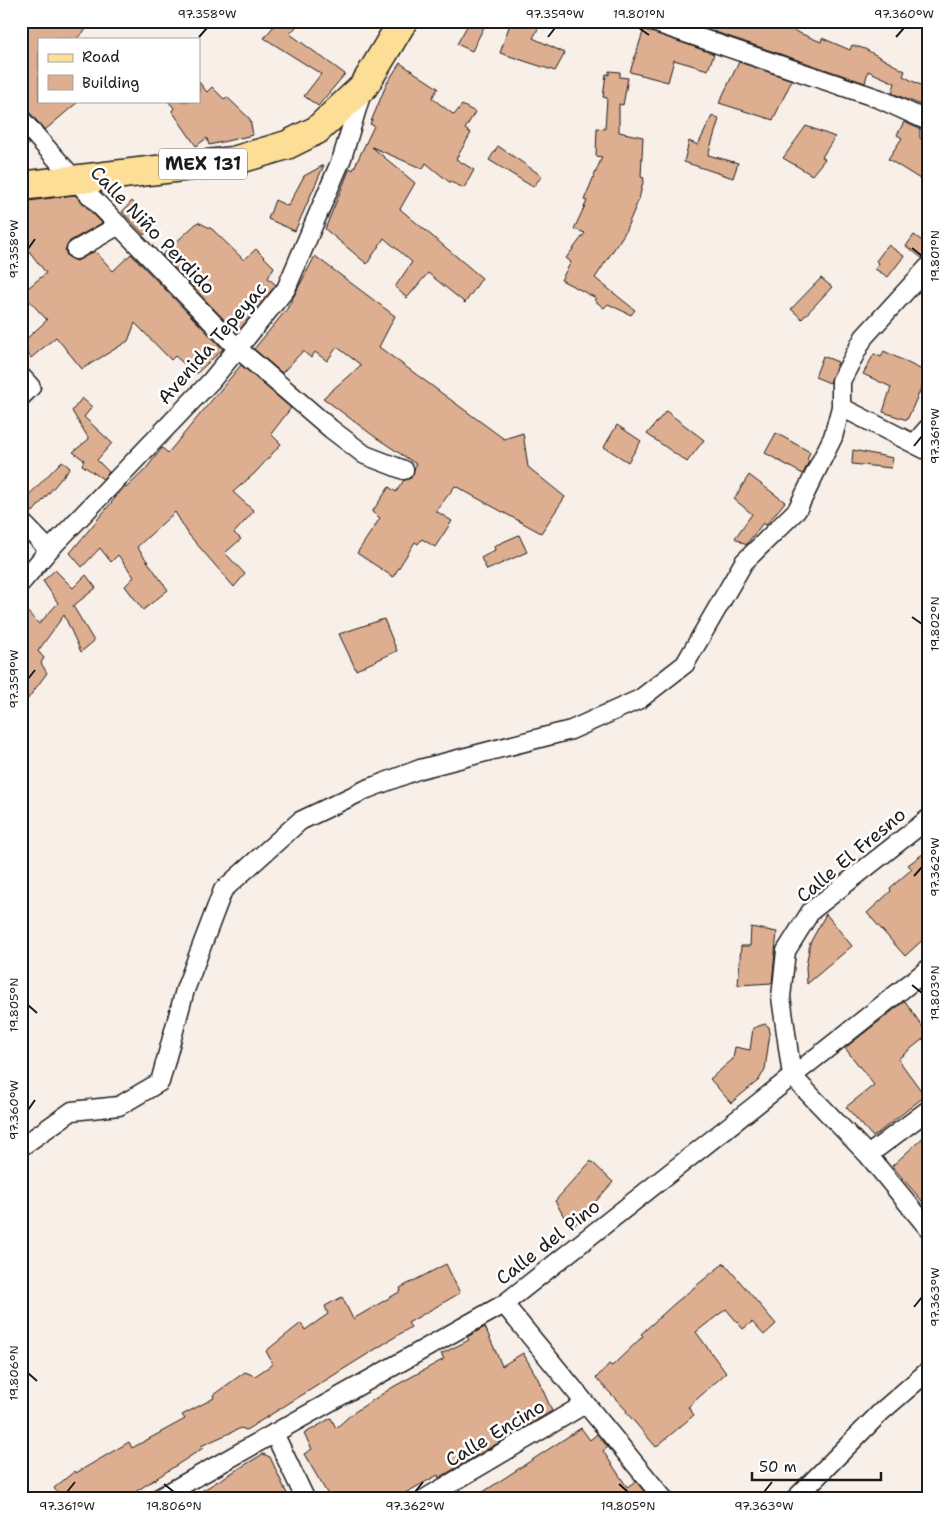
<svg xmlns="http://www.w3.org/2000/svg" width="949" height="1519" viewBox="0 0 949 1519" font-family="'Shantell Sans',sans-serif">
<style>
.building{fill:#deae90;stroke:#1c1c1c}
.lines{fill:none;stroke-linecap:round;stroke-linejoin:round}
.minor-casing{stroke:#1c1c1c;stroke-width:21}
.primary-casing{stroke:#1c1c1c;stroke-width:31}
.minor{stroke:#fff;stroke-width:18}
.primary{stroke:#fdde96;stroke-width:28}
.ticks{fill:none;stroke:#1c1c1c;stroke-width:2}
.labels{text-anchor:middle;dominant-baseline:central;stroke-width:5;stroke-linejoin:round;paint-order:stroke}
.shield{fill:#fff;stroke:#606060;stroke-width:1}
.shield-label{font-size:18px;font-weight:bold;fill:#1c1c1c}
.street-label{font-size:19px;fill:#1c1c1c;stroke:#fff}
.neatline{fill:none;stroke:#1c1c1c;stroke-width:2}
.ticks-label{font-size:12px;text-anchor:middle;fill:#1c1c1c}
</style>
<rect width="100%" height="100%" fill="#f8efe9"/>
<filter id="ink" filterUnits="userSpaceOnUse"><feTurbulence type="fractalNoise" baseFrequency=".02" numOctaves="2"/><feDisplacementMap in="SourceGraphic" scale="10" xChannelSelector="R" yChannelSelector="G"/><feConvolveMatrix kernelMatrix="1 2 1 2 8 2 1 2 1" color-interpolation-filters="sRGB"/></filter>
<g filter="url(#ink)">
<path class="building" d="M21,21h74l-19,18h-37v62h40l-34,29 -16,-18 -8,-3z
M278,21h23l-11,13 55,40 -27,32 -14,-10 17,-22 -57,-36z
M470,21h17l-15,30 -15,-7z
M511,21h16l12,6 -6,11 32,15 -10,18 -55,-18z
M693,21h43l24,8 3,-8h8l50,21 1,-4 28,12 2,-5 13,4 40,22 -2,5 23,12 -5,17 -29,-12 3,-10 -27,-12 -3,12 -173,-59z
M644,29l70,25 -6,16 -34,-10 -6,22 -38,-10z
M739,62l53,18 -19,40 -54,-17z
M400,63l38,25 -6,10 22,17 8,-10 13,7 -10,17 6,4 -15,26 18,11 -10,18 -16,-7 -22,-18 -3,6 -51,-22 43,36 -15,26 82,69 -17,25 -37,-30 -21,25 -12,-11 17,-25 -28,-24 -17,26 -42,-35 25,-61 3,2 21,-44 -4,-2 17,-41z
M609,71l11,1v5l8,1 -5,27 -4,-1v28l24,5 -2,40 3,1 -5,21 -15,35 -29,44 40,32 -4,5 -23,-11 -4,4 -10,-8 2,-2 -35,-18 10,-18 -5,-4 19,-25 -11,-4 13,-28 -3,-1 18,-43 -6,-1 1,-28 8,1 2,-31 -4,-1 3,-23 3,1z
M199,82l8,10 5,-5 12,12 3,-2 23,22 3,16 -44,10 -2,-7 -11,8 -24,-35 2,-3 -6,-7h31z
M712,116l7,3 -11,36 30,8 -5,15 -49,-16 5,-21 9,4z
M904,122l16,7v9l8,6v40l-40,-25 14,-21 -5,-3z
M806,126l29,11 -13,20 3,2 -13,16 -29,-17z
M21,135l8,9 -8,8z
M498,146l44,30 -9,11 -44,-27z
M324,165l-29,66 -27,-12 7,-19 13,6 16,-30z
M75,195l27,28 -32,18 -5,9 2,6 10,5 18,-10 18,20 18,-17 92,95 -27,25 -21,-18 -4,4 -36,-37 -7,18 -46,28 -26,-32 -25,21 -10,-14 26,-24 -25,-27 24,-20 -25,-32v-39z
M132,201l21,25 -9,9 -22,-23z
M198,222l14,7 32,31 12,-11 18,18 -6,11 8,7 -39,48 -75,-78z
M914,235l14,10v7l-6,6 -16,-12z
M888,245l16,11 -16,21 -13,-8 4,-5 -3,-3z
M315,256l80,60 -16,31 125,92 19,-6 5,34 37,30 -24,36 -86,-47 -19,25 16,10 -17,26 -13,-8 -4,5 -3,-2 -22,35 -36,-24 23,-35 -8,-6 17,-25 7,5 8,-12 7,-2 5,-14 -41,-27 -52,-39 38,-33 -24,-18 -10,14 -12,-9 -4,6 -8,-7 -21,22 -28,-24 33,-40z
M821,278l11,9 -30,32 -11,-10z
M884,351l44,22 -21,47 -24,-8 8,-25 -28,-13 11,-20 7,3z
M823,356l15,6 -8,21 -15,-6z
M241,365l50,43 -20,26 10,10 -26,29 -22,19 21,19 -20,22 7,6 -16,14 20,21 -11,13 -45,-52 -14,-23 -38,35 31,43 -25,20 -18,-24 9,-9 -16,-22 -7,7 -11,-14 -18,19 -12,-14 55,-67 1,2 19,-18 17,-22 6,5z
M82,398l10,9 -8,10 28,26 -15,17 12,12 -6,7 -21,-14 2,-5 -11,-8 16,-13 -17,-28z
M666,411l38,29 -17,22 -40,-28z
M617,425l24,16 -13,21 -24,-15z
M776,433l34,19 -3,8 2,1 -6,13 -38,-21z
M853,450l40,8 -2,10 -39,-4z
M62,461l8,7 -37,44 -10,-11z
M749,475l36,27 -19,23 -3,-2 -17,22 -11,-7 17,-24 -18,-15z
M519,535l8,17 -40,18 -6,-12 14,-8 -1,-4z
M55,570l18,18 13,-13 10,13 -23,18 21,35 -13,11 -17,-37 -26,36 6,7 -3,5 6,10 -26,35v-103l18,19 19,-21 -15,-22z
M384,619l13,32 -41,19 -17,-36z
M928,850v85l-23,21 -38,-43 24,-22 -1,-3 22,-19 -4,-4z
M826,914l26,32 -45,38 -1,-17 4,-24z
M751,927l26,5 -5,51 -34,2 3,-39h9z
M905,1001l23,34 -30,24 27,37 -52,41 -27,-30 28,-22 -29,-37z
M765,1024l4,3 1,6 -5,36 -6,11 -28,23 -21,-24 23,-20 2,-12 15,3 3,-22z
M928,1133v75l-36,-42z
M591,1161l22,21 -42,47 -16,-28z
M724,1263l52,61 -12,11 -12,-13 -9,7 -17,-20 -30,23 30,41 -38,34 6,8 -38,32 -30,-35 1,-1 -31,-33 13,-14 3,2 31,-30 -2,-2 33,-30z
M446,1264l14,29 -52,30 3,4 -165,103 -5,-2 -40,18 2,2 -77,50h-65l-7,-10 21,-17 1,2 53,-31 3,6 53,-29 -3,-4 32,-17 -1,-3 32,-23 10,4 18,-12 -7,-13 35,-28 4,7 23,-16 -3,-8 17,-9 11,22 48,-28 -1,-3z
M485,1327l17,39 21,-13 15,26 14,32 -113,67 -1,-3 -42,23h-66l-26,-44 8,-5 -8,-15 27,-16 5,10 17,-15 40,-26 51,-28 -3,-5 28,-14 -2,-3z
M581,1428l9,12 7,-6 11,13 -5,4 24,36 9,-6 13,17h-175z
M263,1454l7,3 19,41h-99z"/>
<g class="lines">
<defs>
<path id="minor" d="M650,21l230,78 48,22
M21,119l54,61 162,168 94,81 34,26 39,15
M76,250l43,-25
M21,376l10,11 -10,10
M841,407l87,44
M915,443l13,-15
M21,521l28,29
M21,583l28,-33 162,-169 75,-92 56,-131 20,-66
M928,819l-117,92 -25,40 -5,46 11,79 76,79 60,73
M21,1147l51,-36 47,-5 41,-24 25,-92 38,-100 77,-69 67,-32 53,-20 151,-39 69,-31 45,-35 59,-102 53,-52 36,-73 8,-30v-26l23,-44 64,-70
M868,1155l60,-45
M504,1304l159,194
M274,1433l31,65
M159,1498l345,-194 424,-335
M426,1498l159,-94
M796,1498l85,-86 47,-41"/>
<path id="primary" d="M21,186l212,-25 54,-16 30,-15 47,-44 39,-65"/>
</defs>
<use href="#minor" class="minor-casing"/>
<use href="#primary" class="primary-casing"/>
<use href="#minor" class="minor"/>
<use href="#primary" class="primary"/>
</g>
</g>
<path class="ticks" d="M639,28l10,7M199,37l8,-9M548,37l7,-9M896,37l8,-9M912,248l10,8M28,249l7,-10M914,446l8,-10M912,617l10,7M28,679l7,-9M914,876l8,-9M912,985l10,8M28,1005l9,8M28,1110l7,-10M914,1307l8,-10M28,1373l9,8M164,1484l10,8M619,1484l9,8M67,1492l8,-10M415,1492l8,-10M764,1492l8,-10"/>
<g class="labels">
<rect class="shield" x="159" y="148.5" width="88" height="31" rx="4"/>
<g class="shield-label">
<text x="203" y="164">MEX 131</text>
</g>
<g class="street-label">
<text transform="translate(153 230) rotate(46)">Calle Niño Perdido</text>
<text transform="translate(212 343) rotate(-49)">Avenida Tepeyac</text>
<text transform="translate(851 855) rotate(-40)">Calle El Fresno</text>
<text transform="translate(548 1242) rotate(-38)">Calle del Pino</text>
<text transform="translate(495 1433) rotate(-31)">Calle Encino</text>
</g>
</g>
<rect width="949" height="1519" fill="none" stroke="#fff" stroke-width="55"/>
<rect x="38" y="38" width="162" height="65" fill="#ffffff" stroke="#a4a4a4"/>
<rect x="48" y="54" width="25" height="8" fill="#fdde96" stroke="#a4a4a4"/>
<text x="82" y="62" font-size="15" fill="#1c1c1c">Road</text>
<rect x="48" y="75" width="25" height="15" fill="#deae90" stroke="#a4a4a4"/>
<text x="82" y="88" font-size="15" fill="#1c1c1c">Building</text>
<path d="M752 1472v8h129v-8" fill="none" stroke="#1c1c1c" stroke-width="2.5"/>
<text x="759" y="1472" font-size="15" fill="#1c1c1c" stroke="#ffffff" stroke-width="4" paint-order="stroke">50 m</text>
<rect x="28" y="28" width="894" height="1464" class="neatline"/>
<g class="ticks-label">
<text x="207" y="18">97.358°W</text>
<text x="555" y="18">97.359°W</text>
<text x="639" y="18">19.801°N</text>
<text x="904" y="18">97.360°W</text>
<text transform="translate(14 249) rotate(-90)" y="4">97.358°W</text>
<text transform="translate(935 256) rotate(-90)" y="4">19.801°N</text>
<text transform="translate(935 436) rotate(-90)" y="4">97.361°W</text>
<text transform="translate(935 624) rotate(-90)" y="4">19.802°N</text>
<text transform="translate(14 679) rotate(-90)" y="4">97.359°W</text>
<text transform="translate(935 867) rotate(-90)" y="4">97.362°W</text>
<text transform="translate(935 993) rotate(-90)" y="4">19.803°N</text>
<text transform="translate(14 1005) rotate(-90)" y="4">19.805°N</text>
<text transform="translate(14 1110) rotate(-90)" y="4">97.360°W</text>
<text transform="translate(935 1297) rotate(-90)" y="4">97.363°W</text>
<text transform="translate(14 1373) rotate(-90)" y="4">19.806°N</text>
<text x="67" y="1510">97.361°W</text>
<text x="174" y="1510">19.806°N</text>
<text x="415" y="1510">97.362°W</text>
<text x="628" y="1510">19.805°N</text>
<text x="764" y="1510">97.363°W</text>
</g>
</svg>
